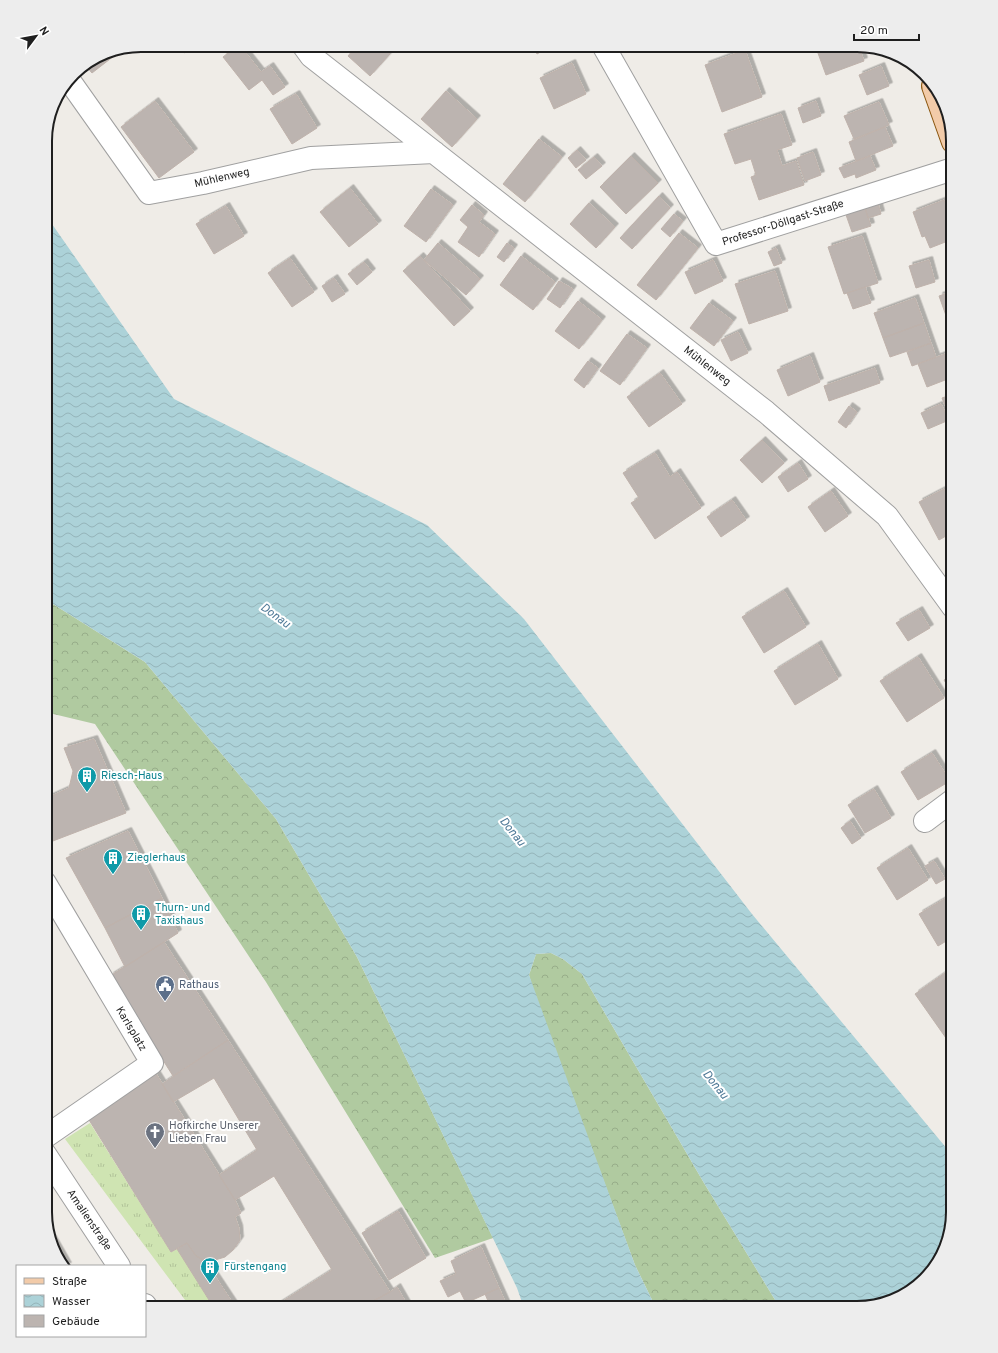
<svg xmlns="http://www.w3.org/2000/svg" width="998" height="1353" viewBox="0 0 998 1353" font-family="Overpass,sans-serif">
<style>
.grass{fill:url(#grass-tufts)}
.forest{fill:url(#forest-crowns)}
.water{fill:url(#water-waves)}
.building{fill:#bcb4b0;stroke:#bfb2ab;filter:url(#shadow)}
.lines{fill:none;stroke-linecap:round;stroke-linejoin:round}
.minor-casing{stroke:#a0a0a0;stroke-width:24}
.major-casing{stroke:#8b5710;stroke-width:24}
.minor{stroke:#fff;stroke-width:22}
.major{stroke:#f2cba9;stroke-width:22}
.labels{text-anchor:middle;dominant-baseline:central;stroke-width:4;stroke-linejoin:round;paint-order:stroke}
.street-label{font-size:11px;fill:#1f1f1f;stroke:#fff}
.culture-label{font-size:11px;fill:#0d838f;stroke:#fff;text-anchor:start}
.service-label{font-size:11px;fill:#4e5e75;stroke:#fff;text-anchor:start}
.worship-label{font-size:11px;fill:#5b616d;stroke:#fff;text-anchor:start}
.water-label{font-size:12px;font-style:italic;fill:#4e7997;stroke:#fff}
.rim{fill:none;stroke:#1f1f1f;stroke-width:2}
</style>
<defs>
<pattern id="grass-tufts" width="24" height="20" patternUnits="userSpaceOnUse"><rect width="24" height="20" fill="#cfe4b2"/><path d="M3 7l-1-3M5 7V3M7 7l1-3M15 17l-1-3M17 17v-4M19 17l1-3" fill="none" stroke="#b1c399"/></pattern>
<pattern id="forest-crowns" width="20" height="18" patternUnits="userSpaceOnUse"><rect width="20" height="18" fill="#b0caa0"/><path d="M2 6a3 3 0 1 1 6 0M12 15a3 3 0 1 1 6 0" fill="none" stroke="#97ad89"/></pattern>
<pattern id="water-waves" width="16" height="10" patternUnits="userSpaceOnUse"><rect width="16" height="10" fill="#acd2d8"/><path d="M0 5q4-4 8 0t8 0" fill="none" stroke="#94b4b9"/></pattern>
<filter id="shadow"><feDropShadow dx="3.5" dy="-3.5" stdDeviation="0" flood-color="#0004"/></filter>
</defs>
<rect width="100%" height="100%" fill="#efece7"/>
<path class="grass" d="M90,1123l81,129 6,-3 37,59h-23l-126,-169z"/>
<path class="forest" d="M45,599l100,63 131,157 81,138 136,281 -58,20 -169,-276 -171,-258 -50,-12z
M551,953l12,6 19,15 122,209 76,125h-124l-21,-43 -99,-266 -7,-24 7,-21z"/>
<path class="water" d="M45,214l129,185 253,126 97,94 228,295 201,242v56l-13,48 -35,35 -48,13h-77l-76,-125 -122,-209 -19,-15 -12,-6 -15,1 -7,21 106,290 21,43h-132l-7,-20 -160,-331 -81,-138 -131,-157 -100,-63z"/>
<path class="building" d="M178,45h18l-12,8z
M229,45h17l-4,3 19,24 9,-6 15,21 -12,8 -11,-15 -13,10 -26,-33 10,-8z
M357,45h23l10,9 -20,22 -22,-20z
M532,45h21l-16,9z
M815,45h43l6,16 -38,14z
M117,50l2,2 -27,21 -7,-8 20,-13z
M745,50l17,47 -40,15 -17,-47z
M572,63l14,31 -32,15 -14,-31z
M881,66l8,20 -22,9 -8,-20z
M446,91l31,28 -25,28 -31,-28z
M296,94l21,34 -25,16 -22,-35z
M155,101l39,51 -35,26 -38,-51z
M816,101l5,15 -18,7 -5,-15z
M879,102l10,23 -35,14 -10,-23z
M781,114l11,31 -15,5 5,16 14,-5 8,24 -45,15 -8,-23 5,-2 -5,-16 -16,5 -11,-30z
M885,127l8,19 -37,15 -7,-19z
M539,139l23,18 -37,45 -22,-18z
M577,150l9,10 -10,8 -8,-10z
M813,152l8,23 -16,6 -8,-23z
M631,156l27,27 -32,31 -26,-27z
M870,156l6,14 -20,8 -1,-4 -11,4 -5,-10z
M594,157l8,9 -16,13 -8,-9z
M350,188l28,36 -29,23 -29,-35z
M431,189l22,16 -27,37 -22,-16z
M659,196l11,12 -38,41 -12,-11z
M877,200l4,14 -13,4 -4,-13z
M944,200l9,24v15l-23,9 -5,-12 -3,1 -9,-25z
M589,203l26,24 -19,21 -26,-24z
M472,205l12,10 -5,7 16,12 -16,23 -21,-15 10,-15 -8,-7z
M864,205l7,21 -19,6 -7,-20z
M226,206l18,30 -30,18 -18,-30z
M674,214l9,7 -13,16 -9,-8z
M679,233l19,15 -42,52 -19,-15z
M862,236l16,47 -34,11 -16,-47z
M438,243l42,36 -14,16 -42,-35z
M507,243l7,5 -10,14 -7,-5z
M776,248l6,15 -8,3 -6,-14z
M420,256l50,55 -16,15 -51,-55z
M521,256l34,26 -22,28 -33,-25z
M290,258l24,34 -22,15 -24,-34z
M713,260l10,21 -28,13 -10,-22z
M929,260l6,22 -19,6 -7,-22z
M364,262l8,10 -15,13 -9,-11z
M775,271l13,40 -39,13 -14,-40z
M334,278l11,16 -13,8 -10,-16z
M559,281l14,8 -13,19 -13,-9z
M865,287l6,16 -18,6 -6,-16z
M953,291v44l-14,-39z
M915,298l9,25 -41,15 -9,-25z
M578,301l24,19 -23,29 -24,-18z
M709,303l24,18 -19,25 -24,-18z
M924,323l7,20 -41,14 -7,-19z
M738,332l10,21 -17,8 -10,-21z
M627,334l20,14 -27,37 -20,-14z
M931,343l5,14 -24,9 -5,-14z
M945,354l8,23 -26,10 -9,-23z
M810,356l10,26 -32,14 -11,-26z
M588,361l10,7 -14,20 -10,-8z
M875,368l5,15 -51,18 -5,-15z
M660,373l22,31 -33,23 -22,-30z
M953,394v27l-1,1 -10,-24z
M941,404l8,16 -21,9 -7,-16z
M849,406l8,6 -11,16 -8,-6z
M762,440l22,23 -22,20 -22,-23z
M655,453l15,24 7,-5 24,36 -46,31 -24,-36 8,-5 -16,-25z
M798,463l10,16 -20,13 -10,-15z
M944,489l9,17v26l-14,8 -20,-38z
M831,491l17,25 -23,16 -17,-25z
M732,500l14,20 -25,17 -14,-20z
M784,591l22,36 -42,26 -22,-36z
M919,610l11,18 -22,13 -12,-18z
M818,644l20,35 -43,26 -21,-34z
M918,657l26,41 -37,24 -27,-41z
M953,674v21l-9,-15z
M953,704v13l-1,1 -7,-9z
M94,739l32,74 -81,31v-45l24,-11 4,-17 -9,-23z
M932,753l18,28 -32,19 -17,-28z
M874,789l17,29 -26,15 -17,-28z
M850,821l11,17 -9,6 -11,-16z
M128,831l34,67 -57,30 -39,-70z
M908,848l20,32 -31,20 -20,-32z
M934,861l11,18 -9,5 -11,-18z
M953,894v43l-15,9 -19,-32z
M162,898l16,35 -53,34 -20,-39z
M164,942l64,98 -55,36 -63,-100z
M945,973l8,11v64l-38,-54z
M228,1040l162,252 -30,16h-28l-1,-1 -2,1h-57l60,-38 -58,-94 -39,24 -16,-25 38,-25 -43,-72 -41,24 -11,-18z
M155,1072l80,128 6,13 -6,4 4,11 1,12 -7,10 -8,7 -10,3 -10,1 -9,-5 -9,-13 -16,9 -85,-137z
M398,1211l28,47 -37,22 -27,-47z
M52,1238l12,21 -5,2 -1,-1z
M187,1243l9,13 9,5 31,47h-22l-37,-59z
M481,1247l18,41 -33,15 -6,-12 -12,6 -8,-16 16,-7 -5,-13z
M64,1259l4,7h-4l-5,-5z
M397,1287l12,21h-49l30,-16z
M499,1288l9,20h-17l-6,-14z"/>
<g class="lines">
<defs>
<path id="minor" d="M303,45l8,11 455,356 121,104 66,91
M603,45l113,199 237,-75
M69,80l80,113 54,-10 108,-25 123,-6
M925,821l28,-21
M45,1137l107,-74 -107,-180
M45,1154l74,112
M145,1305l2,3"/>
<path id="major" d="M933,86l20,56"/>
</defs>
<use href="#minor" class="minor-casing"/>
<use href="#major" class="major-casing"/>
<use href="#minor" class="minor"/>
<use href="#major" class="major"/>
</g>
<defs>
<symbol id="building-pin" viewBox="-11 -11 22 30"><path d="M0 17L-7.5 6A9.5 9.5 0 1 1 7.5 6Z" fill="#0f9aa8" stroke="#fff"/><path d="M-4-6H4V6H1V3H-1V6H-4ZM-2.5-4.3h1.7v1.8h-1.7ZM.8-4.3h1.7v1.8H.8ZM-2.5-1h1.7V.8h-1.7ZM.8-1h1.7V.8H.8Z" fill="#fff"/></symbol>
<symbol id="civic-pin" viewBox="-11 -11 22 30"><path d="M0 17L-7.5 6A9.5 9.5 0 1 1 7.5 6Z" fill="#5c6f8a" stroke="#fff"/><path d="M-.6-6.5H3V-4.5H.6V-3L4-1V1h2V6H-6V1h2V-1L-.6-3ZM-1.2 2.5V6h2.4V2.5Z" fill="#fff"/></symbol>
<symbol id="church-pin" viewBox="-11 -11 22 30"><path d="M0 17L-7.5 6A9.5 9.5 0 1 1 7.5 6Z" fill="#6b7280" stroke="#fff"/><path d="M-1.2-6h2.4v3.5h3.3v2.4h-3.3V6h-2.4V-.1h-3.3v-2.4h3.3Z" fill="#fff"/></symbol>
</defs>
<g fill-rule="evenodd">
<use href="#building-pin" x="76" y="765" width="22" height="30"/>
<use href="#building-pin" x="102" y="847" width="22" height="30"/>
<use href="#building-pin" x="130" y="903" width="22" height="30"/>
<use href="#civic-pin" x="154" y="974" width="22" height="30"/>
<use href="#church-pin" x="144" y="1121" width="22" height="30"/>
<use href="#building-pin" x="199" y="1256" width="22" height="30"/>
</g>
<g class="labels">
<g class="street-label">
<text transform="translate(222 178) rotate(-13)">Mühlenweg</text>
<text transform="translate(783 223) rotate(-18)">Professor-Döllgast-Straße</text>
<text transform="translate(707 366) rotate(38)">Mühlenweg</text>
<text transform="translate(131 1029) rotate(59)">Karlsplatz</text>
<text transform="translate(89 1220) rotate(56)">Amalienstraße</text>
</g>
<g class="culture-label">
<text x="101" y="776">Riesch-Haus</text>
<text x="127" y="858">Zieglerhaus</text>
<text x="155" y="908">Thurn- und<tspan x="155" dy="13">Taxishaus</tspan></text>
<text x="224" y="1267">Fürstengang</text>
</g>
<g class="service-label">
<text x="179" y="985">Rathaus</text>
</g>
<g class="worship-label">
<text x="169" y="1126">Hofkirche Unserer<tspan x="169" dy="13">Lieben Frau</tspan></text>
</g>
<g class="water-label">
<text transform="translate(275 616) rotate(36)">Donau</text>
<text transform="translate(512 832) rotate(51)">Donau</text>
<text transform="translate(715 1085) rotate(51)">Donau</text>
</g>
</g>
<path d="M0 0H998V1353H0ZM141 52H857A89 89 0 0 1 946 141V1212A89 89 0 0 1 857 1301H141A89 89 0 0 1 52 1212V141A89 89 0 0 1 141 52Z" fill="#ededed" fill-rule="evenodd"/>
<path class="rim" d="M141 52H857A89 89 0 0 1 946 141V1212A89 89 0 0 1 857 1301H141A89 89 0 0 1 52 1212V141A89 89 0 0 1 141 52Z"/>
<rect x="16" y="1265" width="130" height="72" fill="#ffffff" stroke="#a5a5a5"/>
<rect x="24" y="1278" width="20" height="6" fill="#f2cba9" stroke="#a5a5a5"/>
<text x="52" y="1285" font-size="12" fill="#1f1f1f">Straße</text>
<rect x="24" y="1295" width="20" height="12" fill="url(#water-waves)" stroke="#a5a5a5"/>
<text x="52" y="1305" font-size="12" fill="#1f1f1f">Wasser</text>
<rect x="24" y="1315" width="20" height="12" fill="#bcb4b0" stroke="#a5a5a5"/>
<text x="52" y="1325" font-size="12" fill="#1f1f1f">Gebäude</text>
<g transform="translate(36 36) rotate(58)" stroke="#ffffff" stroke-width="3" paint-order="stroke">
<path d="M0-3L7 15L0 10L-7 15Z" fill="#1f1f1f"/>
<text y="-6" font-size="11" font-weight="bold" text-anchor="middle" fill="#1f1f1f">N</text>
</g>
<path d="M854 34v6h65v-6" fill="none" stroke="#1f1f1f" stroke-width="2"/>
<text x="860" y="34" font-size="12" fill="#1f1f1f" stroke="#ffffff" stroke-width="3" paint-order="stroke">20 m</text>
</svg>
